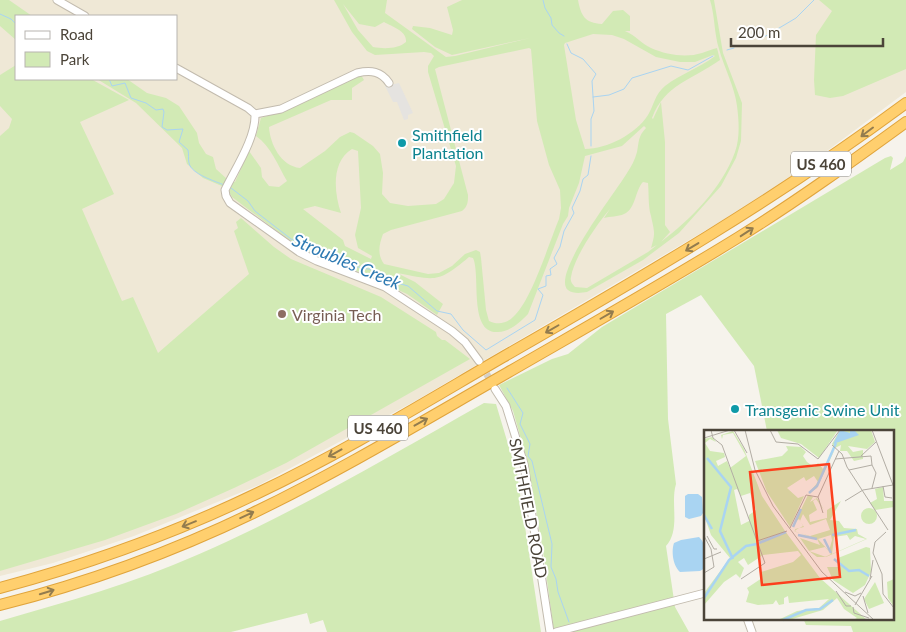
<svg xmlns="http://www.w3.org/2000/svg" width="906" height="632" viewBox="0 0 906 632" font-family="Lato,sans-serif">
<style>
.education{fill:#efe8d6;fill-rule:evenodd}
.green{fill:#d2eab5;fill-rule:evenodd}
.parking{fill:#e5e3e0}
.water{fill:#a9d4f2}
.lines{fill:none;stroke-linecap:round;stroke-linejoin:round}
.stream{stroke:#a9d4f2;stroke-width:1}
.minor-tunnel{stroke:#d4d0c8;stroke-width:7;stroke-dasharray:7 3.5;stroke-linecap:butt}
.minor-casing{stroke:#c2bbae;stroke-width:9}
.highway-casing{stroke:#e0a43c;stroke-width:12}
.minor{stroke:#fff;stroke-width:7}
.highway{stroke:#ffcf6e;stroke-width:10}
.oneway{stroke:#937c4e}
.culture-dot{fill:#0f9aa8;stroke:#fff;stroke-width:2}
.education-dot{fill:#8d6e63;stroke:#fff;stroke-width:2}
.labels{text-anchor:middle;dominant-baseline:central;stroke-width:4;stroke-linejoin:round;paint-order:stroke}
.shield{fill:#fff;stroke:#817c74;stroke-width:1}
.shield-label{font-size:15px;font-weight:bold;fill:#4b4439}
.culture-label{font-size:16px;fill:#0d838f;stroke:#fff;text-anchor:start}
.education-label{font-size:16px;fill:#785e54;stroke:#fff;text-anchor:start}
.street-label{font-size:16px;fill:#4b4439;stroke:#fff}
.water-label{font-size:18px;font-style:italic;fill:#2e7ab2;stroke:#fff}
.inset-river{fill:none;stroke:#a9d4f2;stroke-width:2.5}
.inset-road{fill:none;stroke:#b2ada4;stroke-width:1}
.view{fill:#fc3f1d;fill-opacity:0.15;stroke:#fc3f1d;stroke-width:2.5}
.inset-edge{fill:none;stroke:#4b4439;stroke-width:2.5}
</style>
<rect width="100%" height="100%" fill="#f6f3ec"/>
<path class="education" d="M0,0h906v92l-130,97 -359,211 -158,85 -125,51 -81,27 -53,13zM16,16h160v63h-160z"/>
<path class="green" d="M0,0h9l23,16h-16v24l-16,-14z
M334,0h53l-2,13 61,44 9,-1 75,-18 -78,17 -17,-8 -23,-18 1,-3 17,2 22,7 1,-5 -6,-23 15,-7h116c3,16 7,23 24,24l11,-13 10,-1 7,6v15h-5c10,4 17,13 26,17 16,7 35,10 51,5 6,-2 10,-4 15,-5l3,12c-28,20 -55,24 -68,58l1,1 8,-17 4,40v83l5,7 -9,10c30,-23 61,-54 74,-90 5,-14 4,-31 2,-46 -2,-18 -13,-39 -18,-57 -5,-16 -4,-33 -9,-49h4l9,53 19,50 -1,38 -5,17 -15,28 -42,47 -36,27 -56,32c-6,1 -14,2 -19,-2 -18,-15 50,-101 59,-117 4,-6 8,-13 10,-21 2,-10 1,-16 9,-24l-2,-2 -22,20 -37,10 -6,27 -10,25 -1,8 -5,8 -35,90c-9,9 -17,17 -30,18 -30,2 -17,-57 -25,-74l-4,-1c-32,27 -33,23 -72,16l18,9 28,22 -6,11 -30,-21 -57,-26 -46,-18 -27,-19 -45,-34 -3,-5 4,-10h2l14,-31 12,17 1,9 7,9 10,1 8,-6c-9,-15 -16,-35 -31,-45l5,-18 26,-8 36,-19 38,-16 3,5 -12,8v12h-21l-62,27c1,17 12,39 31,41l25,-17 15,-14 10,-5 4,1 19,13 7,8 3,19 -1,21 8,9 18,3 28,-2 8,-5 10,-16 2,-17 -28,-94v-6l6,-10 -3,-3 -7,-1 -49,3 -8,-4 -15,-19zM343,4l16,20 16,3 9,-5c9,5 23,9 22,20 -8,7 -22,7 -33,5l-15,-17zM593,34l19,1 12,4 32,18 24,5h15l18,-7 2,1c-15,12 -35,18 -50,30 -10,8 -11,19 -17,29 -12,19 -41,34 -63,34l-9,-29 -12,-75 1,-2zM529,48l2,1 6,72 12,44 11,25 1,18 -2,11c-10,24 -28,83 -46,98 -7,7 -16,8 -24,4l-3,-11 -5,-52 -1,-6 -4,-2 -11,4 -13,12 -13,7 -11,1 -44,-10c-7,-10 -5,-19 -1,-30l8,-4 71,-19c6,-5 6,-9 6,-16l-33,-126 4,-2zM352,149l6,2 3,57 -6,27 3,13 14,8 -1,3 -26,-13 -2,-6 -40,-31 12,-3 26,7c-7,-21 -10,-51 11,-64zM643,182l5,1c1,11 0,23 3,33 3,15 5,16 0,32l6,-3 -9,7 -61,36 -12,-1c-3,-3 -5,-6 -4,-10 3,-20 26,-53 39,-68l-6,9c6,-2 14,-1 20,-4 12,-5 11,-24 19,-32z
M819,0h87v69l-63,27 -13,2 -15,-3 -1,-15 2,-45 16,-24z
M16,65v14h75l38,21 -49,22 34,72 -32,15 40,92 11,-4 25,56 91,-79 -15,-43 4,-3 -2,-6 5,-4 33,29 17,12 90,38 55,35 1,4 5,4h3l25,19 -184,104 -52,25 -58,26 -71,26 -105,31v-435l9,-8 3,-9 -12,-13v-31z
M97,79h30l20,14 19,5 13,8 18,27 2,10 7,11 7,3 3,12 11,10 -3,8 -21,-9 -16,-14 -5,-16 -46,-45z
M891,156l2,2 -3,12 13,-8 3,-6v476h-53l-2,-6 -45,-1 -3,-7h89v-187h-125l-13,-65 -53,-71 -35,19 2,105 8,65c-6,20 5,45 -10,62l9,61 14,25h-135l-11,-81 -16,-91 -14,-49 -14,-26 53,-26 16,-5 34,-27 283,-169z
M484,403l12,1 21,70 24,158h-214l-4,-12 -13,4 -3,-11 -76,19h-231v-11c66,-19 134,-38 197,-66 99,-43 193,-99 287,-152z"/>
<path class="parking" d="M399,83l14,30 -5,2v4l-4,1 -7,-18h-4l-8,-16z"/>
<path class="water" d="M688,494h10l4,3 1,16 -2,3 -12,3 -4,-2v-21z
M699,537c8,7 6,21 6,31l-5,3 -20,1c-7,-6 -9,-20 -6,-29l7,-3z"/>
<g class="lines">
<path class="stream" d="M543,0l2,8 6,10 1,7 7,8 5,3
M0,14l11,5 5,5
M764,37l32,-19 18,-18
M567,44l4,9 12,6 13,15 -4,7 2,30 -3,8v27
M727,50l7,-2
M109,79l3,7 13,-3 6,15 15,5 10,7 7,-1 1,3 -2,15 5,3 16,-1 -4,13 9,8c1,4 0,9 1,13 2,11 26,18 35,22
M593,97l16,-2 15,-6 8,-11 39,-12 17,4 25,-14
M231,188l17,13 7,10 36,28 67,28 15,3 2,5 5,3 28,8 29,25 14,3 12,16 23,20 49,-30 8,-25 -5,-6 8,-3v-10l5,-1 -1,-6 7,-5 -3,-6 6,-11 4,-16 10,-18 -2,-5 8,-17 3,-12 5,-4 3,-19
M507,388l16,25 -3,11 10,20 -2,12 4,5 20,83 -1,23 5,12 2,13 11,30"/>
<path class="minor-tunnel" d="M481,365l13,21"/>
<defs>
<path id="minor" d="M57,0l28,16
M176,68l72,40 7,6c1,24 -20,55 -30,76l1,6 4,7 69,49 18,9 68,26 67,44 13,11 14,19
M255,114l26,-5 76,-36c14,-3 24,-2 32,10
M495,389l11,17 18,58 26,168
M747,618l5,14
M556,632l149,-39"/>
<path id="highway" d="M0,588c89,-24 175,-55 258,-95 84,-40 164,-89 245,-136 138,-79 275,-159 403,-254
M0,605c87,-22 172,-53 253,-92 87,-42 170,-92 254,-140 78,-45 156,-89 232,-136 58,-36 112,-75 167,-115"/>
</defs>
<use href="#minor" class="minor-casing"/>
<use href="#highway" class="highway-casing"/>
<use href="#minor" class="minor"/>
<use href="#highway" class="highway"/>
</g>
<defs><path id="oneway-shaft" d="M-6 0H5M1.5-3L5.5 0L1.5 3" fill="none" stroke-width="1.6" stroke-linecap="round" stroke-linejoin="round" transform="scale(1.25)"/></defs>
<g class="oneway">
<use href="#oneway-shaft" transform="translate(867 132) rotate(143)"/>
<use href="#oneway-shaft" transform="translate(747 232) rotate(-33)"/>
<use href="#oneway-shaft" transform="translate(692 247) rotate(149)"/>
<use href="#oneway-shaft" transform="translate(607 315) rotate(-30)"/>
<use href="#oneway-shaft" transform="translate(552 329) rotate(150)"/>
<use href="#oneway-shaft" transform="translate(421 422) rotate(-29)"/>
<use href="#oneway-shaft" transform="translate(335 453) rotate(151)"/>
<use href="#oneway-shaft" transform="translate(247 515) rotate(-25)"/>
<use href="#oneway-shaft" transform="translate(189 524) rotate(158)"/>
<use href="#oneway-shaft" transform="translate(47 592) rotate(-17)"/>
</g>
<g class="culture-dot">
<circle cx="402" cy="143" r="5"/>
<circle cx="735" cy="409" r="5"/>
</g>
<circle class="education-dot" cx="282" cy="314" r="5"/>
<g class="labels">
<g class="shield">
<rect x="791" y="151.5" width="60" height="25" rx="4"/>
<rect x="348" y="415.5" width="60" height="25" rx="4"/>
</g>
<g class="shield-label">
<text x="821" y="164">US 460</text>
<text x="378" y="428">US 460</text>
</g>
<g class="culture-label">
<text x="412" y="134">Smithfield<tspan x="412" dy="18">Plantation</tspan></text>
<text x="745" y="409">Transgenic Swine Unit</text>
</g>
<g class="education-label">
<text x="292" y="314">Virginia Tech</text>
</g>
<g class="street-label">
<text transform="translate(529 508) rotate(79)">SMITHFIELD ROAD</text>
</g>
<g class="water-label">
<text transform="translate(347 261) rotate(23)">Stroubles Creek</text>
</g>
</g>
<g transform="translate(704 430)">
<rect width="190" height="190" fill="#f6f3ec"/>
<path d="M73,0h61l-19,28 -18,-14 -20,-6zM136,0h31l4,12 -8,7 -19,-3 5,6 10,-2v9l-9,2 -7,-10h-7l1,-6 -6,3 -3,-4zM29,1l11,18 18,47 23,35 35,47 47,42h-14l4,-2 -13,-9 -7,-11 -14,12 -34,10h-11l19,-9 22,-3 10,-9 -40,4 -1,-7 -4,2v6l-5,1 -3,-5 -3,4 -15,1 -12,-3 3,-10 -2,-4 15,-10 -1,-6 32,-10 8,-7 -3,-4 -35,4 -15,10 -4,-7 -6,4 6,6 -4,10 -4,-4 -12,8 -20,23v-12l26,-35 -19,-23 -7,-20v-76l8,-2 4,5 -6,-3 -5,4 5,8 14,2 1,4 -9,4 2,5 9,-5 3,7 16,-12 -13,-23 -10,2 -1,4 -1,-4zM33,59l4,7 9,-3 6,17 -7,5v6l-8,4 -7,-35zM82,16l15,1 5,5 -3,4 4,6 7,5 4,-4 5,6 12,-20 -18,39 -9,6 10,-12 -4,-6 -8,5 -2,-4 -17,11 11,10 6,-2 -14,31 -23,-35 -12,-31 27,-5 6,-6zM179,57l1,14h9l1,6 -19,3 -5,-7 7,-4 -2,-10zM104,65l5,2 -3,5 7,-4 7,12 -8,-11 -3,2 4,9 -8,5 1,7 17,-4v-8l14,-9 -11,19 9,1 5,7 13,1 1,5 9,5 -41,18 -17,-6 -9,-13 20,7 -3,-6 -23,-8 9,-5 -4,-7 -4,3zM99,84l7,11 16,-6 4,11 -20,6 -14,-4 -1,-3 9,-2 -4,-6zM127,105l1,5 -3,11 -11,-12zM143,105l3,5 5,-4 11,3 -34,15 2,-17zM121,117l6,7 -6,3h-8l-8,-6zM157 86a8 8 0 1 1 16 0a8 8 0 1 1-16 0ZM162,117l4,1 1,24 -6,13 -12,8 -20,-13 -6,-13h11v-9zM190,149v28l-6,-9 -1,-16zM171,152l9,21 -15,6 -5,-10z" fill="#d2eab5" fill-rule="evenodd"/>
<path d="M136,0l10,3v-3h4l5,5 -26,9z" fill="#a9d4f2"/>
<path class="inset-river" d="M3,28l24,29 -11,44 13,28M105,63l8,-7 19,-43M0,85l8,14M89,97l8,-18M94,105l19,4M128,105l24,-5M120,109l7,14M55,113l27,-11M130,129l15,12 10,-1 10,6M0,168l25,-38 17,-14 11,-2M79,190l23,-10 14,-1 13,-9"/>
<path class="inset-road" d="M7,0l2,8 9,7 43,118 -24,16M30,0l13,23M41,0l10,40 18,36 49,66 52,48M66,0l6,12 22,2 20,15 22,-29M168,0l21,55M0,8l26,-8M128,15l10,9 5,13 41,63M157,26l15,-14M131,29l36,-3 1,9M168,35l4,8 -4,15M145,40l23,-5M179,56l2,11 7,1M114,67l21,-46M114,67l5,16M141,71l18,-11 30,-5M86,98l16,-33 12,2M182,102l-11,10 -2,11 9,21 1,20 11,14M0,106l7,13 3,18 -10,6M3,106l7,13h3M53,111l30,-10M0,129l17,-7M166,149l3,-19M132,161l10,15h5M141,162l10,4 6,-3M159,166l5,17M151,175l17,-29M149,177l1,6 15,5"/>
<path class="view" d="M125,34l11,113 -78,8 -12,-113z"/>
<rect width="190" height="190" class="inset-edge"/>
</g>
<rect x="15" y="15" width="162" height="65" fill="#ffffff" stroke="#b7b4b0"/>
<rect x="25" y="31" width="25" height="8" fill="#ffffff" stroke="#b7b4b0"/>
<text x="60" y="40" font-size="15" fill="#4b4439">Road</text>
<rect x="25" y="52" width="25" height="15" fill="#d2eab5" stroke="#b7b4b0"/>
<text x="60" y="65" font-size="15" fill="#4b4439">Park</text>
<path d="M731 38v8h152v-8" fill="none" stroke="#4b4439" stroke-width="2.5"/>
<text x="738" y="38" font-size="15" fill="#4b4439" stroke="#ffffff" stroke-width="4" paint-order="stroke">200 m</text>
</svg>
